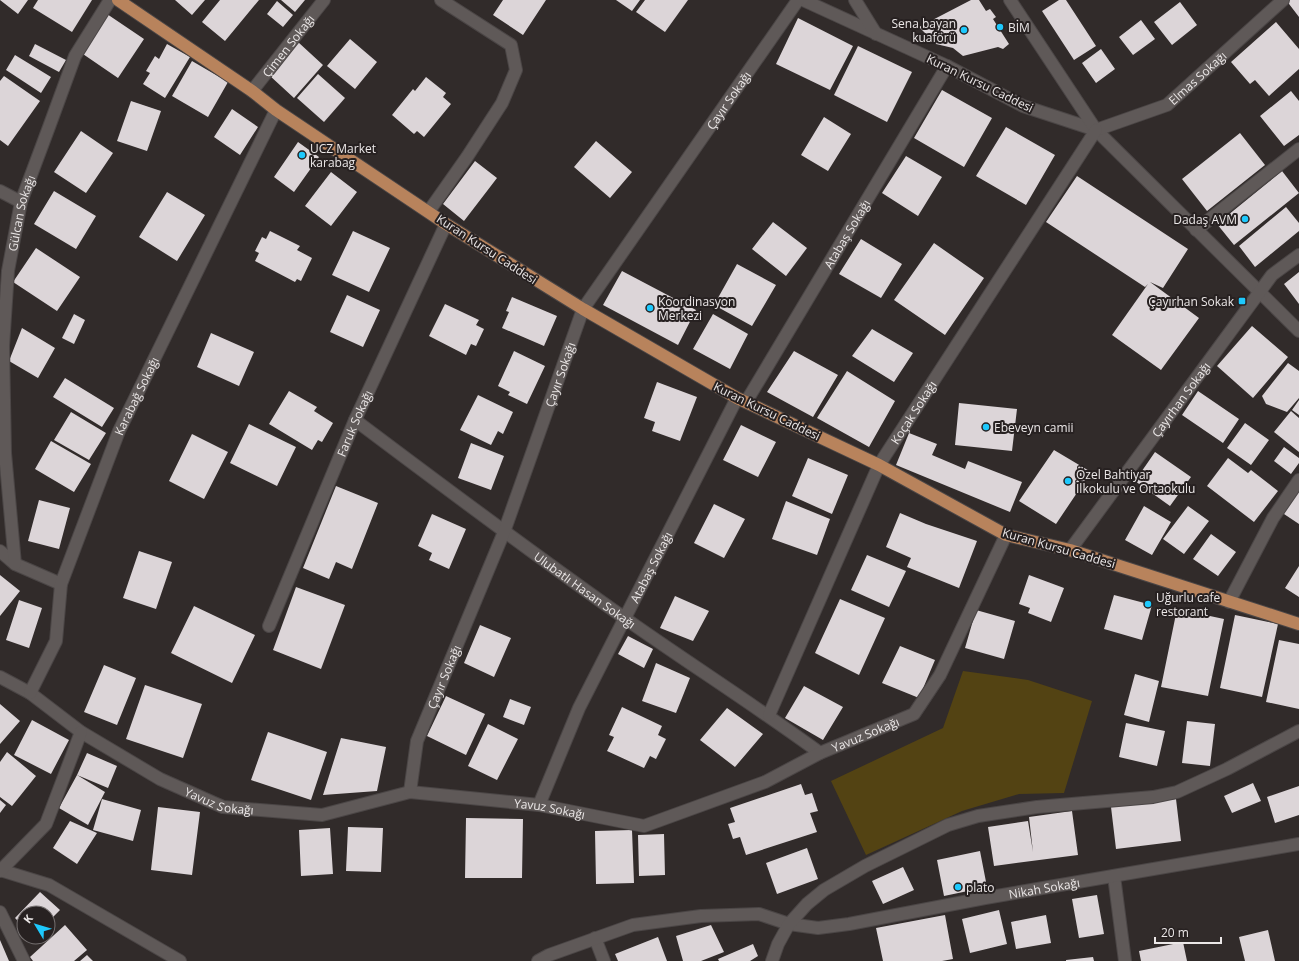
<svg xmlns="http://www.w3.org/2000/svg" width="1299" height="961" viewBox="0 0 1299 961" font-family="'Open Sans',sans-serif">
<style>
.green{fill:#534313}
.building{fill:#dcd5d8}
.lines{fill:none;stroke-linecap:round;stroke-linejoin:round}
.minor-casing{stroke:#4b4646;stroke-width:14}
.major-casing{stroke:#4b4646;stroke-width:14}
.minor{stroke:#5f5958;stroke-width:12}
.major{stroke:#b8835c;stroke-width:12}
.poi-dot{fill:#1ec9fd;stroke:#272121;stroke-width:1.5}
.labels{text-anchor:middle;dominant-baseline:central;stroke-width:4;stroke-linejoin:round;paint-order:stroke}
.poi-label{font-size:12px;fill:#ebe7e7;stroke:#272121;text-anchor:start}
.street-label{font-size:12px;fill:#ebe7e7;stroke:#272121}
</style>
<rect width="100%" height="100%" fill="#312b2a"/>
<path class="green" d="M963,671l65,9 64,21 -28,92 -45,1 -57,17 -96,44 -35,-74 112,-53z"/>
<path class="building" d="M0,0h28l-10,14z
M38,0h54l-20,32 -39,-24z
M175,0h30l-13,15z
M220,0h39l-34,41 -23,-19z
M281,0h24l-10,12z
M503,0h43l-23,35 -30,-20z
M616,0h24l-8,11z
M645,0h43l-23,32 -29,-20z
M971,0h8l7,11 4,-2 6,8 -3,2 16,25 -6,5 -5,-2 -35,9 -10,-8 -17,-4 -17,-17z
M1059,0h7l30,46 -22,14 -32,-49z
M1286,0h13v17z
M277,1l16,14 -10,12 -16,-13z
M1180,2l17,23 -25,20 -18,-23z
M107,14l37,25 -26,39 -38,-26z
M798,18l55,28 -23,44 -54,-26z
M1141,20l14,19 -22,16 -14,-18z
M1276,22l23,27v20l-30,27 -14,-16 -5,4 -19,-22z
M350,39l27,23 -22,27 -28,-23z
M298,42l25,23 -29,33 -25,-23z
M35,44l31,16 -7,12 -30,-16z
M167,44l23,13 -25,41 -22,-14 7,-11 -4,-2 9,-15 4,3z
M858,46l54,26 -25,50 -53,-27z
M1101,49l14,20 -19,14 -14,-20z
M15,55l36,22 -10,16 -35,-23z
M192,61l36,21 -20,35 -36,-21z
M318,74l27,24 -21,24 -27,-24z
M4,76l36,25 -32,45 -8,-6v-59z
M426,77l20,16 -3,4 8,7 -27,33 -7,-6 -3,3 -22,-19 21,-26 2,2z
M942,90l50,28 -28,49 -50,-29z
M1291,91l8,10v34l-15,11 -24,-30z
M131,101l30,10 -14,40 -30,-10z
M232,109l26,18 -18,28 -26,-18z
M824,117l27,17 -23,37 -27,-16z
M1006,127l49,28 -29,50 -50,-29z
M81,131l32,22 -27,40 -32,-21z
M1240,133l25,32 -58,46 -25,-32z
M596,141l36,31 -22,26 -36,-31z
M298,142l21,15 -25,35 -20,-15z
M906,156l36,21 -24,39 -36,-23z
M475,161l22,17 -33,43 -21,-17z
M1282,171l17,22 -65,52 -17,-21z
M331,172l26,20 -26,34 -26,-20z
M1077,176l111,73 -25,39 -13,-6 49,36 -38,52 -49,-35 36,-51 -3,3 -99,-65z
M54,191l42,25 -20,33 -42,-25z
M167,192l38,23 -28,46 -38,-24z
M1286,207l13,16v8l-44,36 -16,-21z
M773,222l34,26 -21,28 -34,-27z
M270,231l30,15 -3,4 15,8 -11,23 -4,-2 -2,3 -40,-21 4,-8 -4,-2 7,-14 4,2z
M353,231l37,17 -21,44 -37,-17z
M861,239l41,25 -21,34 -42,-24z
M934,243l50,35 -39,57 -51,-35z
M36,248l44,29 -23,34 -44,-29z
M737,264l39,21 -24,41 -38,-21z
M622,271l74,39 -18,35 -75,-40z
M1299,272v32l-15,-20z
M347,295l33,15 -17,37 -33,-15z
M512,297l45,19 -13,30 -42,-18 7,-16 -3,-1z
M445,304l34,16 -3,5 8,4 -8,17 -5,-2 -5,11 -37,-19z
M74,314l11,6 -11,24 -12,-6z
M713,314l35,20 -18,35 -37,-20z
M1252,326l36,31 -35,41 -36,-32z
M22,328l33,20 -17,30 -29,-17z
M872,329l41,24 -19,29 -42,-26z
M211,333l43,19 -15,34 -42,-19z
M514,351l31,15 -18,38 -19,-9 2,-3 -12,-6z
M794,351l44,24 -25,42 -46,-25z
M1288,363l11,8v27l-12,14 -21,-8 -4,-8z
M847,371l48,30 -26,46 -52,-29z
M65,378l49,30 -12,19 -49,-30z
M657,382l40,15 -17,44 -28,-10 3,-9 -11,-4z
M289,391l28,16 -3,4 19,12 -11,19 -4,-2 -6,10 -43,-26z
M1198,391l41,28 -16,24 -41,-28z
M478,395l35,17 -10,22 -5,-3 -7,14 -31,-15z
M1299,400v15l-7,-5z
M959,403l58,6 -5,42 -57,-6z
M1291,411l8,7v34l-25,-20z
M71,412l35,21 -17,27 -35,-20z
M1245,423l24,17 -18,25 -24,-17z
M249,424l47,23 -19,39 -47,-23z
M741,425l35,17 -18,35 -35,-17z
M909,433l28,11 -5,11 33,14 3,-8 54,21 -12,30 -114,-47z
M192,434l36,18 -24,47 -35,-18z
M51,441l40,23 -17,28 -39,-23z
M471,443l33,13 -13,34 -33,-12z
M1284,447l15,11v5l-8,11 -17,-13z
M1054,450l37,22 -35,52 -37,-23z
M1155,452l36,25 -21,29 -35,-25z
M808,458l40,17 -16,39 -40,-18z
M1228,458l20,15 3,-3 27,21 -24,31 -47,-36z
M336,486l42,17 -26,66 -16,-7 -7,17 -26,-11z
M1299,486v38l-18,-12z
M39,500l31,8 -11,41 -31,-8z
M786,501l44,18 -13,36 -45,-16z
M714,504l31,15 -21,39 -30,-15z
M1144,506l27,16 -19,33 -27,-15z
M1188,506l21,15 -25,33 -21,-15z
M900,513l26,11 51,17 -18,47 -52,-21 4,-9 -25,-11z
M432,514l34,15 -17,40 -20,-9 3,-7 -14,-7z
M1211,534l25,18 -18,24 -25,-17z
M139,551l33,11 -16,47 -33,-11z
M867,555l39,16 -17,36 -38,-17z
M1299,566v31l-14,-9z
M0,575l20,16 -20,25z
M1029,575l35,13 -13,34 -23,-9 2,-5 -11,-4z
M296,587l49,18 -24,64 -48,-19z
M1114,595l38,10 -10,35 -38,-11z
M675,596l34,15 -16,30 -33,-13z
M840,599l45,19 -26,57 -44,-22z
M19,600l23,8 -13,40 -23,-8z
M194,606l61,29 -23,48 -61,-30z
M1177,609l47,10 -16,77 -47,-9z
M976,610l39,11 -11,38 -39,-11z
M1235,615l43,9 -16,73 -42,-9z
M480,625l31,13 -17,39 -30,-14z
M628,636l25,13 -9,19 -26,-14z
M1279,640l20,4v65l-33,-7z
M900,646l35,14 -16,38 -37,-15z
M656,663l34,15 -14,35 -34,-12z
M104,665l32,13 -19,47 -33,-13z
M1135,674l24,7 -10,41 -25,-7z
M145,685l57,19 -19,54 -57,-19z
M804,686l39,21 -20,33 -38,-22z
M446,696l39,18 -19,41 -39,-19z
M510,699l21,8 -7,18 -21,-8z
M0,704l20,17 -20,23z
M622,707l40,19 -4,9 8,4 -10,20 -6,-3 -6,12 -37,-17 7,-14 -5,-2z
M727,708l36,26 -28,33 -35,-27z
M32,720l37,20 -18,34 -37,-19z
M1187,721l28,3 -5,42 -28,-3z
M1126,723l39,8 -8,35 -38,-9z
M488,724l30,15 -21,41 -29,-14z
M268,732l59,20 -16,48 -60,-20z
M341,738l45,9 -9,44 -54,4z
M7,752l29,24 -24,30 -12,-9v-35z
M87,753l30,13 -9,22 -31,-13z
M77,775l28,17 -17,33 -29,-17z
M1253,783l8,18 -29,12 -8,-17z
M801,784l4,11 7,-2 6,18 -8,2 7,19 -71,23 -6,-18 -7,2 -5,-15 7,-2 -5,-14z
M1299,786v29l-24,8 -8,-26z
M102,799l39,11 -8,31 -40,-11z
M1176,799l5,42 -65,8 -5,-42z
M0,800l6,5 -6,8z
M158,807l42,5 -8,63 -41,-5z
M1072,811l6,44 -84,11 -6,-39 40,-6 5,31 -4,-35z
M466,818l57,1 -1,59h-57z
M70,821l27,12 -20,31 -24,-16z
M348,827l35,1 -2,44 -35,-1z
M330,828l3,46 -32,2 -2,-46z
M632,830l2,53 -38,1 -1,-53z
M664,834l1,41 -26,1 -1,-41z
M807,848l11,31 -41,15 -11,-31z
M980,851l7,36 -43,9 -7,-36z
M903,867l11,23 -31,14 -11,-23z
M40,892l20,18 -12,12v-9h-24v14l-9,-9z
M1097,895l7,39 -25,4 -7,-39z
M999,910l8,34 -37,9 -8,-34z
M945,915l8,44 -11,2h-59l-7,-33z
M1046,915l5,28 -35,6 -5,-27z
M65,925l22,25 -13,11h-41l-3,-4z
M711,925l13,27 -23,9h-18l-7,-25z
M1268,930l7,31h-30l-6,-24z
M658,937l9,24h-49l-3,-7z
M0,940l9,21h-9z
M1183,942l4,19h-46l-2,-10z
M753,944l5,12 -8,5h-31l-1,-2z
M87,955l6,6h-13z
M1093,957l1,4h-28v-1z"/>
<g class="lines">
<defs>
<g id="minor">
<path d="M803,0l144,66 76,40 73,24 203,201"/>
<path d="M855,0l21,34"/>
<path d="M1010,0l86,130"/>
<path id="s1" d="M252,91l72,-91"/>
<path id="s2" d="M1096,130l71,-25 116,-105"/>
<path d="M0,191l21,11"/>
<path d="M429,211l38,-54 35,-54 14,-33 -5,-25 -70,-45"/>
<path d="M1196,230l103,-81"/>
<path id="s3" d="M746,402l201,-336"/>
<path id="s4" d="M355,420c89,67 177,133 268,197 65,46 133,89 197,136"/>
<path id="s5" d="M1070,550l202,-275 27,-20"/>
<path d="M0,551l15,13 46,20"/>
<path id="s6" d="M15,564l-10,-111 -2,-107 5,-75 13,-69 28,-75 26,-71 35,-56"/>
<path d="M1229,602l44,-84 26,-38"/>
<path id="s7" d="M269,626l86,-206 91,-196"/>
<path id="s8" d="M0,677l30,16 51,39 79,47 63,28 99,8 88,-23 129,13 105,21 121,-44 55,-29 94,-39 26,-39 66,-140"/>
<path id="s9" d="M30,693l26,-52 5,-57 58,-153 157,-321"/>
<path id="s10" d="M769,715l110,-250 217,-335"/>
<path id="s11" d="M410,792l7,-51 87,-209 79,-223 215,-309"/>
<path id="s12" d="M539,805l40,-97 158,-310"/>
<path d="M0,870l49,15 131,76"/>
<path d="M0,871l46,-47 35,-92"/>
<path d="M1114,876l11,85"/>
<path d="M0,912l24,49"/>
<path d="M595,938l9,23"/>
<path id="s13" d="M538,961l11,-6 84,-30 68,-9 58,-2 30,10 29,4 31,-4 136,-26 314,-54"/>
<path d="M772,961l6,-17 11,-20 18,-20 17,-14 41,-24 83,-41 30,-9 59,-9 116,-10 24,-5 50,-23 72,-38"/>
</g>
<path id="major" d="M118,0l134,91 24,19 170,114 137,85 154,89 142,67 127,70 64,15 229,74"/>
</defs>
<use href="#minor" class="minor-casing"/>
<use href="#major" class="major-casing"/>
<use href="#minor" class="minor"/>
<use href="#major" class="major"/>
</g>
<g class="poi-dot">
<circle cx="1000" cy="27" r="4"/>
<circle cx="964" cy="30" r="4"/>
<circle cx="302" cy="155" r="4"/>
<circle cx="1245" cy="219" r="4"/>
<rect x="1238" y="297" width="8" height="8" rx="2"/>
<circle cx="650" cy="308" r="4"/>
<circle cx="986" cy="427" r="4"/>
<circle cx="1068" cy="481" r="4"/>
<circle cx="1148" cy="604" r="4"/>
<circle cx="958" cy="887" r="4"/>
</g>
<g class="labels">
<g class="poi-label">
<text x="956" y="23" text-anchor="end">Sena bayan<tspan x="956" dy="14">kuaförü</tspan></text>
<text x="1008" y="27">BİM</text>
<text x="310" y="148">UCZ Market<tspan x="310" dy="14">karabag</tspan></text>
<text x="1237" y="219" text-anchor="end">Dadaş AVM</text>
<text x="658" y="301">Koordinasyon<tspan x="658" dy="14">Merkezi</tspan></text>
<text x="1234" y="301" text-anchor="end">Çayırhan Sokak</text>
<text x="994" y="427">Ebeveyn camii</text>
<text x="1076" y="474">Özel Bahtiyar<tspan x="1076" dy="14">İlkokulu ve Ortaokulu</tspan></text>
<text x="1156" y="597">Uğurlu cafe<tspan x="1156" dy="14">restorant</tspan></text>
<text x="966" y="887">plato</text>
</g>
<g class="street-label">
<text stroke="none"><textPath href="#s1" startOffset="58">Çimen Sokağı</textPath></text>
<text stroke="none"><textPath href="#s2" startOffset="116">Elmas Sokağı</textPath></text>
<text transform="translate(980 83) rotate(26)">Kuran Kursu Caddesi</text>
<text stroke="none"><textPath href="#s11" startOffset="769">Çayır Sokağı</textPath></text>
<text stroke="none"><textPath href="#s6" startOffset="353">Gülcan Sokağı</textPath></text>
<text stroke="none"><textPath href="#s3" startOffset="196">Atabaş Sokağı</textPath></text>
<text transform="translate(487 249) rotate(33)">Kuran Kursu Caddesi</text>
<text stroke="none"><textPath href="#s11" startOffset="445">Çayır Sokağı</textPath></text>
<text stroke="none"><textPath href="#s9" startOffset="318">Karabağ Sokağı</textPath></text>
<text stroke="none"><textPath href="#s5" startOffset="187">Çayırhan Sokağı</textPath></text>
<text transform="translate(767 411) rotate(26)">Kuran Kursu Caddesi</text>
<text stroke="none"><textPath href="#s10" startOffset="336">Koçak Sokağı</textPath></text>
<text stroke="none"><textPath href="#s7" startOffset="220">Faruk Sokağı</textPath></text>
<text transform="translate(1059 548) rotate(16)">Kuran Kursu Caddesi</text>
<text stroke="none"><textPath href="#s12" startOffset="263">Atabaş Sokağı</textPath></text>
<text stroke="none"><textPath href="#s4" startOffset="286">Ulubatlı Hasan Sokağı</textPath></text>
<text stroke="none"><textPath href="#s11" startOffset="121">Çayır Sokağı</textPath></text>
<text stroke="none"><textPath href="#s8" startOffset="926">Yavuz Sokağı</textPath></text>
<text stroke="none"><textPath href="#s8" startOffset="254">Yavuz Sokağı</textPath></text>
<text stroke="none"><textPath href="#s8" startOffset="590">Yavuz Sokağı</textPath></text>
<text stroke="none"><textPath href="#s13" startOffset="519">Nikah Sokağı</textPath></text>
</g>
</g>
<g transform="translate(36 925) rotate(308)"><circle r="19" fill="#272121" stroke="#757070"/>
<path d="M0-3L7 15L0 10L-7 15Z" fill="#1ec9fd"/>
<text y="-6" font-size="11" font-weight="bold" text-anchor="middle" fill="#ebe7e7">K</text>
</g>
<path d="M1155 937v6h66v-6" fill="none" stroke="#ebe7e7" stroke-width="2"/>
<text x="1161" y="937" font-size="12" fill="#ebe7e7" stroke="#272121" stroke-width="3" paint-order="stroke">20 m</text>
</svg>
